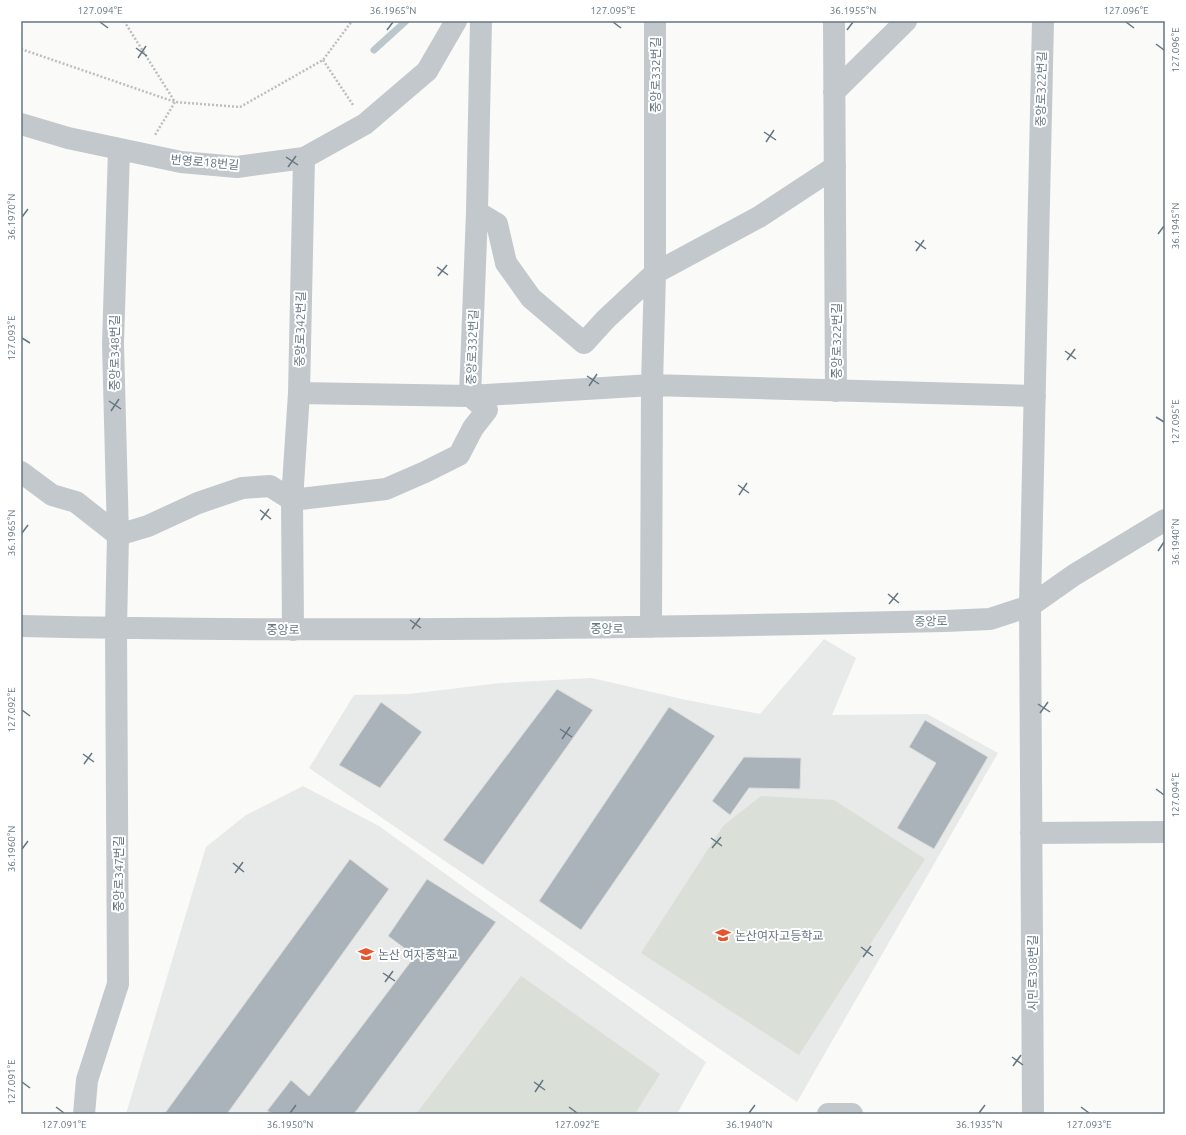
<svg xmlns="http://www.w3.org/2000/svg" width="1186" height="1135" viewBox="0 0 1186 1135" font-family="Ubuntu,'Noto Sans KR',sans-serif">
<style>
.built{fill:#e8e9e9}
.green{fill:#dadfd7}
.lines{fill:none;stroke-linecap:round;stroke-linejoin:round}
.stream{stroke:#bbc7cb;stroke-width:7}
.building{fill:#aab3b9;stroke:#dcdcda}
.path{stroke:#bbbfc2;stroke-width:2.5;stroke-dasharray:2 2;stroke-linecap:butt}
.minor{stroke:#c3c8cc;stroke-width:22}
.ticks{fill:none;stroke:#657683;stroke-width:1.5}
.labels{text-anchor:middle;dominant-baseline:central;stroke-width:4;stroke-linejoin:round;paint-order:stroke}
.street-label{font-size:12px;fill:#657683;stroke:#fff}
.poi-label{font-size:12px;fill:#657683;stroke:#fff;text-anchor:start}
.neatline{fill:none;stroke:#657683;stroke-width:1.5}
.ticks-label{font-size:10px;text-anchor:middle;fill:#657683}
</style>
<rect width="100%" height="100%" fill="#fafaf8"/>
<path class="built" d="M824,639l32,19 -24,57 95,-1 71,39 -201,349 -488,-334 45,-73 55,-1 91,-11 92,-5 94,22 74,14z
M303,786l76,40 327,236 -29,52h-551l80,-267 40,-32z"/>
<path class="green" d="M761,796l73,4 91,59 -126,196 -158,-102 82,-127z
M521,976l139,98 -25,40h-219z"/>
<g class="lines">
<path class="stream" d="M374,50l32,-29"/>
</g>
<path class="building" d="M557,689l36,21 -110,155 -40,-25z
M381,702l41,30 -42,56 -41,-23z
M669,707l46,29 -134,194 -42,-29z
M925,720l63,37 -54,92 -37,-21 39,-65 -27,-16z
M744,757l57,1 -1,31 -51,-1 -19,27 -18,-14z
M350,859l39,30 -162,225 -62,-1z
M427,879l69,43 -142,192h-80l-7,-3 24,-31 18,16 106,-140 -27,-20z"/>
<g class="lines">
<path class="path" d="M124,21l51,81 -20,33
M21,49l154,53 65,5 83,-47 29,-39
M323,60l30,45"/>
<path class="minor" d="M834,21l2,370
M834,92l72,-71
M21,124l47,14 113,24 56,5 67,-9 61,-34 62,-53 29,-50
M477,212l20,12 9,39 25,35 53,45 22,-24 49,-46 104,-56 76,-50
M299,393l171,3 182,-11 383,11
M470,396l7,-184 4,-191
M21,472l31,23 24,7 42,33 30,-9 50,-23 44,-15 28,-2 22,14 94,-11 39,-17 34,-17 14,-27 14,-18 -17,-14
M21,626c308,7 616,2 924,-5l45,-2 40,-13 44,-31 91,-55
M651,627l1,-242 3,-112v-252
M293,630l-1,-130 7,-107 5,-235
M1031,833l134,-1
M84,1114l3,-34 31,-96 -2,-356 2,-93 -5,-191 6,-194
M828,1114h24
M1033,1114l-3,-508 13,-585"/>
</g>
<path class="ticks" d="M100,22l8,6M613,22l8,6M1126,22l8,6M387,30l6,-8M847,30l6,-8M1156,44l8,6M136,48l11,8M138,58l8,-12M764,132l12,8M766,142l8,-12M286,157l12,8M288,167l8,-11M22,217l6,-8M1158,234l6,-8M915,241l11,8M916,251l8,-11M437,267l11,8M438,276l9,-11M22,338l8,5M1065,351l11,8M1067,360l8,-11M587,376l12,8M589,386l8,-12M109,401l12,8M111,411l8,-12M1156,417l8,5M738,485l11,8M739,495l8,-12M260,510l11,9M261,520l8,-11M22,533l6,-8M1158,551l6,-9M888,594l11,9M889,604l9,-11M410,620l11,8M412,629l8,-11M1038,704l12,8M22,710l8,6M1040,713l8,-11M560,729l12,8M562,739l8,-12M83,754l11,8M84,764l8,-11M1156,789l8,6M711,838l11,8M712,848l9,-11M22,849l6,-8M233,863l11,9M235,873l8,-11M861,947l12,9M863,957l8,-11M383,973l12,8M385,982l8,-11M1012,1057l11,8M1013,1066l8,-11M22,1082l8,6M534,1082l11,8M535,1092l8,-12M56,1107l8,6M569,1107l8,6M1081,1107l8,6M290,1113l6,-8M749,1113l6,-8M979,1113l6,-8"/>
<defs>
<symbol id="school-bare" viewBox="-9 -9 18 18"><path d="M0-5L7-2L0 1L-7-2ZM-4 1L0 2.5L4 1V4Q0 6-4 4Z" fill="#e4572e" stroke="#fff" stroke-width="2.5" paint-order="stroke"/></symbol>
</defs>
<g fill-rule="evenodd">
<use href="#school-bare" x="712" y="924" width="22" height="22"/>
<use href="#school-bare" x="355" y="943" width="22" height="22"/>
</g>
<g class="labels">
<g class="street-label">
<text transform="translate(655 75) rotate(-90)">중앙로332번길</text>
<text transform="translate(1041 89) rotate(-89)">중앙로322번길</text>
<text transform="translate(205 162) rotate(5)">번영로18번길</text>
<text transform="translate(300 329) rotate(-89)">중앙로342번길</text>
<text transform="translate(836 341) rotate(-90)">중앙로322번길</text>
<text transform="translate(472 347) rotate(-88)">중앙로332번길</text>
<text transform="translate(114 353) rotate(-90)">중앙로348번길</text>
<text transform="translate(931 621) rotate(-1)">중앙로</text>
<text x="607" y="628">중앙로</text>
<text x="283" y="629">중앙로</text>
<text transform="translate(118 874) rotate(-90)">중앙로347번길</text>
<text transform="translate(1032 973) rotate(-90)">시민로308번길</text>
</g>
<g class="poi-label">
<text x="735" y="935">논산여자고등학교</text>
<text x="378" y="954">논산 여자중학교</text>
</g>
</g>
<rect width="1186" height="1135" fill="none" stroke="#ffffff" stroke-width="44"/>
<rect x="22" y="22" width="1142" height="1091" class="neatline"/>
<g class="ticks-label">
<text x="100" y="14">127.094°E</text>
<text x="393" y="14">36.1965°N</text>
<text x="613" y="14">127.095°E</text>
<text x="853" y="14">36.1955°N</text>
<text x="1126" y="14">127.096°E</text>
<text transform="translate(1175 50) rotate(-90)" y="4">127.096°E</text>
<text transform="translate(11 217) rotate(-90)" y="4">36.1970°N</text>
<text transform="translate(1175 226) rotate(-90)" y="4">36.1945°N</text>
<text transform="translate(11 338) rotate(-90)" y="4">127.093°E</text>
<text transform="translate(1175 422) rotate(-90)" y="4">127.095°E</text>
<text transform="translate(11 533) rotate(-90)" y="4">36.1965°N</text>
<text transform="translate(1175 542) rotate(-90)" y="4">36.1940°N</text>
<text transform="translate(11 710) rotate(-90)" y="4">127.092°E</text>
<text transform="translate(1175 795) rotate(-90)" y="4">127.094°E</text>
<text transform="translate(11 849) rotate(-90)" y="4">36.1960°N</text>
<text transform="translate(11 1082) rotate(-90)" y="4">127.091°E</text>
<text x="64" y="1128">127.091°E</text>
<text x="290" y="1128">36.1950°N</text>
<text x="577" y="1128">127.092°E</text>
<text x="749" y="1128">36.1940°N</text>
<text x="979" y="1128">36.1935°N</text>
<text x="1089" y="1128">127.093°E</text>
</g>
</svg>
